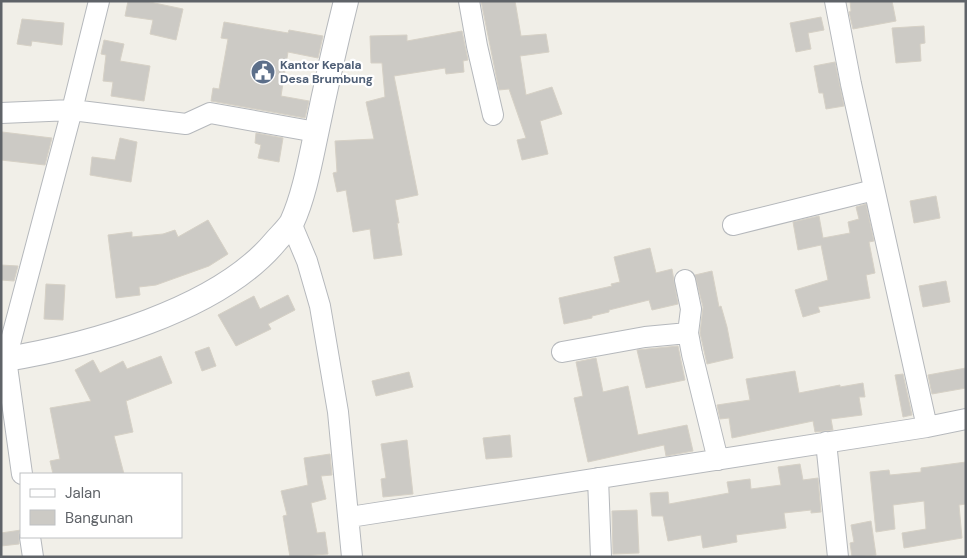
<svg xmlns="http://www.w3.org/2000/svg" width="967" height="558" viewBox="0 0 967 558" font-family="'DM Sans',sans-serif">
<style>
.building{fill:#cccac5;stroke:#d6d1c6}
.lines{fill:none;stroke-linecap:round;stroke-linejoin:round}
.minor-casing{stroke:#b5b8bc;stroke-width:22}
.tertiary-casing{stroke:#b5b8bc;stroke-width:26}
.minor{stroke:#fff;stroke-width:20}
.tertiary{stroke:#fff;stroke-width:24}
.labels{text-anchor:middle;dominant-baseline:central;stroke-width:4.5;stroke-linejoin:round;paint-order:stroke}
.service-label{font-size:12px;font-weight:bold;fill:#4e5e75;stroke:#fff;text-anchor:start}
</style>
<rect width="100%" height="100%" fill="#f1efe8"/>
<path class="building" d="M128,1h17l38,8 -7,31 -26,-6 3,-14 -28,-4z
M481,1h34l6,35 25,-2 3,18 -29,4 6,39 26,-8 10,27 -22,7 8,33 -26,6 -5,-20 9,-2 -17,-49 -10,1z
M850,1h42l4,20 -43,8 -4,-17 2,-1z
M821,17l3,13 -16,3 3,16 -15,3 -6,-29z
M22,19l42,4 -2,22 -30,-4 -1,5 -14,-2z
M224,22l64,11 1,-3 34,6 -5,22 -30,-6 -7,44 28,5 -4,17 -94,-17 2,-13 6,1 9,-50 -7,-1z
M924,26l1,17 -5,1 1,17 -25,2 -4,-35z
M462,31l6,29 -5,1 1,11 -18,2 -1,-6 -51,8 24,119 -23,5 4,23h-2l5,32 -28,4 -4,-30 -17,3 -7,-42 -9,2 -4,-19 4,-1 -2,-31 39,-2 -8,-37 19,-5 -3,-34h-11l-1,-27 37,-1v6z
M104,40l20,4 -4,17 30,5 -6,35 -33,-5 2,-14 -10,-1 3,-26 -5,-1z
M835,62l9,44 -18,3 -3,-16h-4l-5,-27z
M2,132l50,6 -7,27 -44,-5z
M256,133l27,5 -4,24 -21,-4 3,-13 -6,-2z
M120,138l17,4 -6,40 -41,-7 2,-18 23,3z
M936,196l4,22 -26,5 -4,-22z
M866,204l8,37 -5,1 6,31 -9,2 4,23 -52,9 2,5 -17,5 -8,-27 33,-10 -7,-35 -23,5 -5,-28 26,-6 4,22 27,-5 -2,-11 11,-3 -3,-12z
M208,220l20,34 -19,12 -53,19 -17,2 1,8 -24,3 -8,-63 24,-3v5l31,-3 12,-4 3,7z
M650,248l6,25 16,-4 6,35 -26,6 -3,-10 -40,10v2l-17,4v2l-28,6 -5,-26 53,-12 -1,-2 9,-2 -6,-25z
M1,265l17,1 -4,15 -13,-1z
M712,271l7,36 2,-1 6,21 6,31 -26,6 -7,-31 3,-26 -8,-32z
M946,281l4,21 -27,5 -4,-21z
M46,284l19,1 -2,35 -19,-1z
M288,295l7,15 -27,14 3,5 -35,17 -18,-31 36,-19 6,13z
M678,346l7,34 -39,8 -9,-38z
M209,347l7,19 -14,5 -7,-19z
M161,356l11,27 -46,18 7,31 -19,4 10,38h-71l-3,-13 10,-2 -10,-51 41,-7 -16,-31 18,-10 7,13 23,-12 4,8z
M596,358l7,34 25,-6 10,49 49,-10 6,26 -27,5 -2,-11 -76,17 -14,-64 9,-2 -7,-34z
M966,368v20l-34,6 -4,-19z
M795,371l4,22 41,-8v2l23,-4 2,14h-6l3,18 -31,4 2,11 -18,2 -2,-11 -81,17 -3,-20 -9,1 -3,-14 33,-5 -4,-21z
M409,372l4,15 -37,9 -4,-15z
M903,374l9,41 -9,2 -8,-42z
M510,435l2,22 -26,2 -3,-21z
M407,440l6,54 -30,3 -2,-18 5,-1 -5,-34z
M330,454l2,21 -11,1 5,23 -15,4 6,30 8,-1 3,22 -38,3 -7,-41 4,-1 -6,-24 27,-6 -4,-27z
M966,462v42l-7,1 3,33 -58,10 -2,-15 24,-4 -2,-28 -31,4 2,24 -19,3 -6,-60 19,-2 1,5 31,-3v-4z
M800,464l3,16 15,-2 3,34 -10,1v-3l-27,3 2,15 -50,7 1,7 -34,6 -2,-13 -33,6 -5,-25h-11l-2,-23 18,-1 1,12 60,-11 -2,-11 23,-3 1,10 30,-4 -3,-18z
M637,510l2,43 -26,1 -1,-43z
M871,521l5,34 -24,2 -2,-14 4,-1 -3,-17z
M21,530l-2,3v11l-18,2v-13z"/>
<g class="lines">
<defs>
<path id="minor" d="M469,1l8,45 16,69
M835,1l16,83 76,343
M1,113l71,-3 114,14 24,-11 106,19
M291,223l16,38 13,45 18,106 14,145
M733,225l141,-35
M685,280l6,29 -3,24 4,21 26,106
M562,352l83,-15 43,-4
M826,442l12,115
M22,474l-16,-115 66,-249 27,-109
M598,478l3,79
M350,517l577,-90 39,-8
M30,537l3,20"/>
<path id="tertiary" d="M1,360c86,-14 216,-49 274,-118 5,-6 13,-13 17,-20 12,-26 18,-60 24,-88 9,-44 19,-89 30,-133"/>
</defs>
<use href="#minor" class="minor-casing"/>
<use href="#tertiary" class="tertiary-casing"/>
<use href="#minor" class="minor"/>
<use href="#tertiary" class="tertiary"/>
</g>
<defs>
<symbol id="civic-disc" viewBox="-11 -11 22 22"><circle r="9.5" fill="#5c6f8a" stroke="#fff"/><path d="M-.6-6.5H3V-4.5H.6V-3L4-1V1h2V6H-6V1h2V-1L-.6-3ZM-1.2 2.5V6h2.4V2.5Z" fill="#fff"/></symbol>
</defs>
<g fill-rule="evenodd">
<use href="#civic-disc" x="249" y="58" width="28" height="28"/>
</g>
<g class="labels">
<g class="service-label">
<text x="280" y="65">Kantor Kepala<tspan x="280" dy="14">Desa Brumbung</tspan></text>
</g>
</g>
<rect width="967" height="558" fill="none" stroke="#5f6368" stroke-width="5"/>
<rect x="20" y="473" width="162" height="65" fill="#ffffff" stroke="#bfc1c3"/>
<rect x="30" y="489" width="25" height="8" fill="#ffffff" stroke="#bfc1c3"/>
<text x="65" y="498" font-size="15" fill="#5f6368">Jalan</text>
<rect x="30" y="510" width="25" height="15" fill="#cccac5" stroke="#bfc1c3"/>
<text x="65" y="523" font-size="15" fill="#5f6368">Bangunan</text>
</svg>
